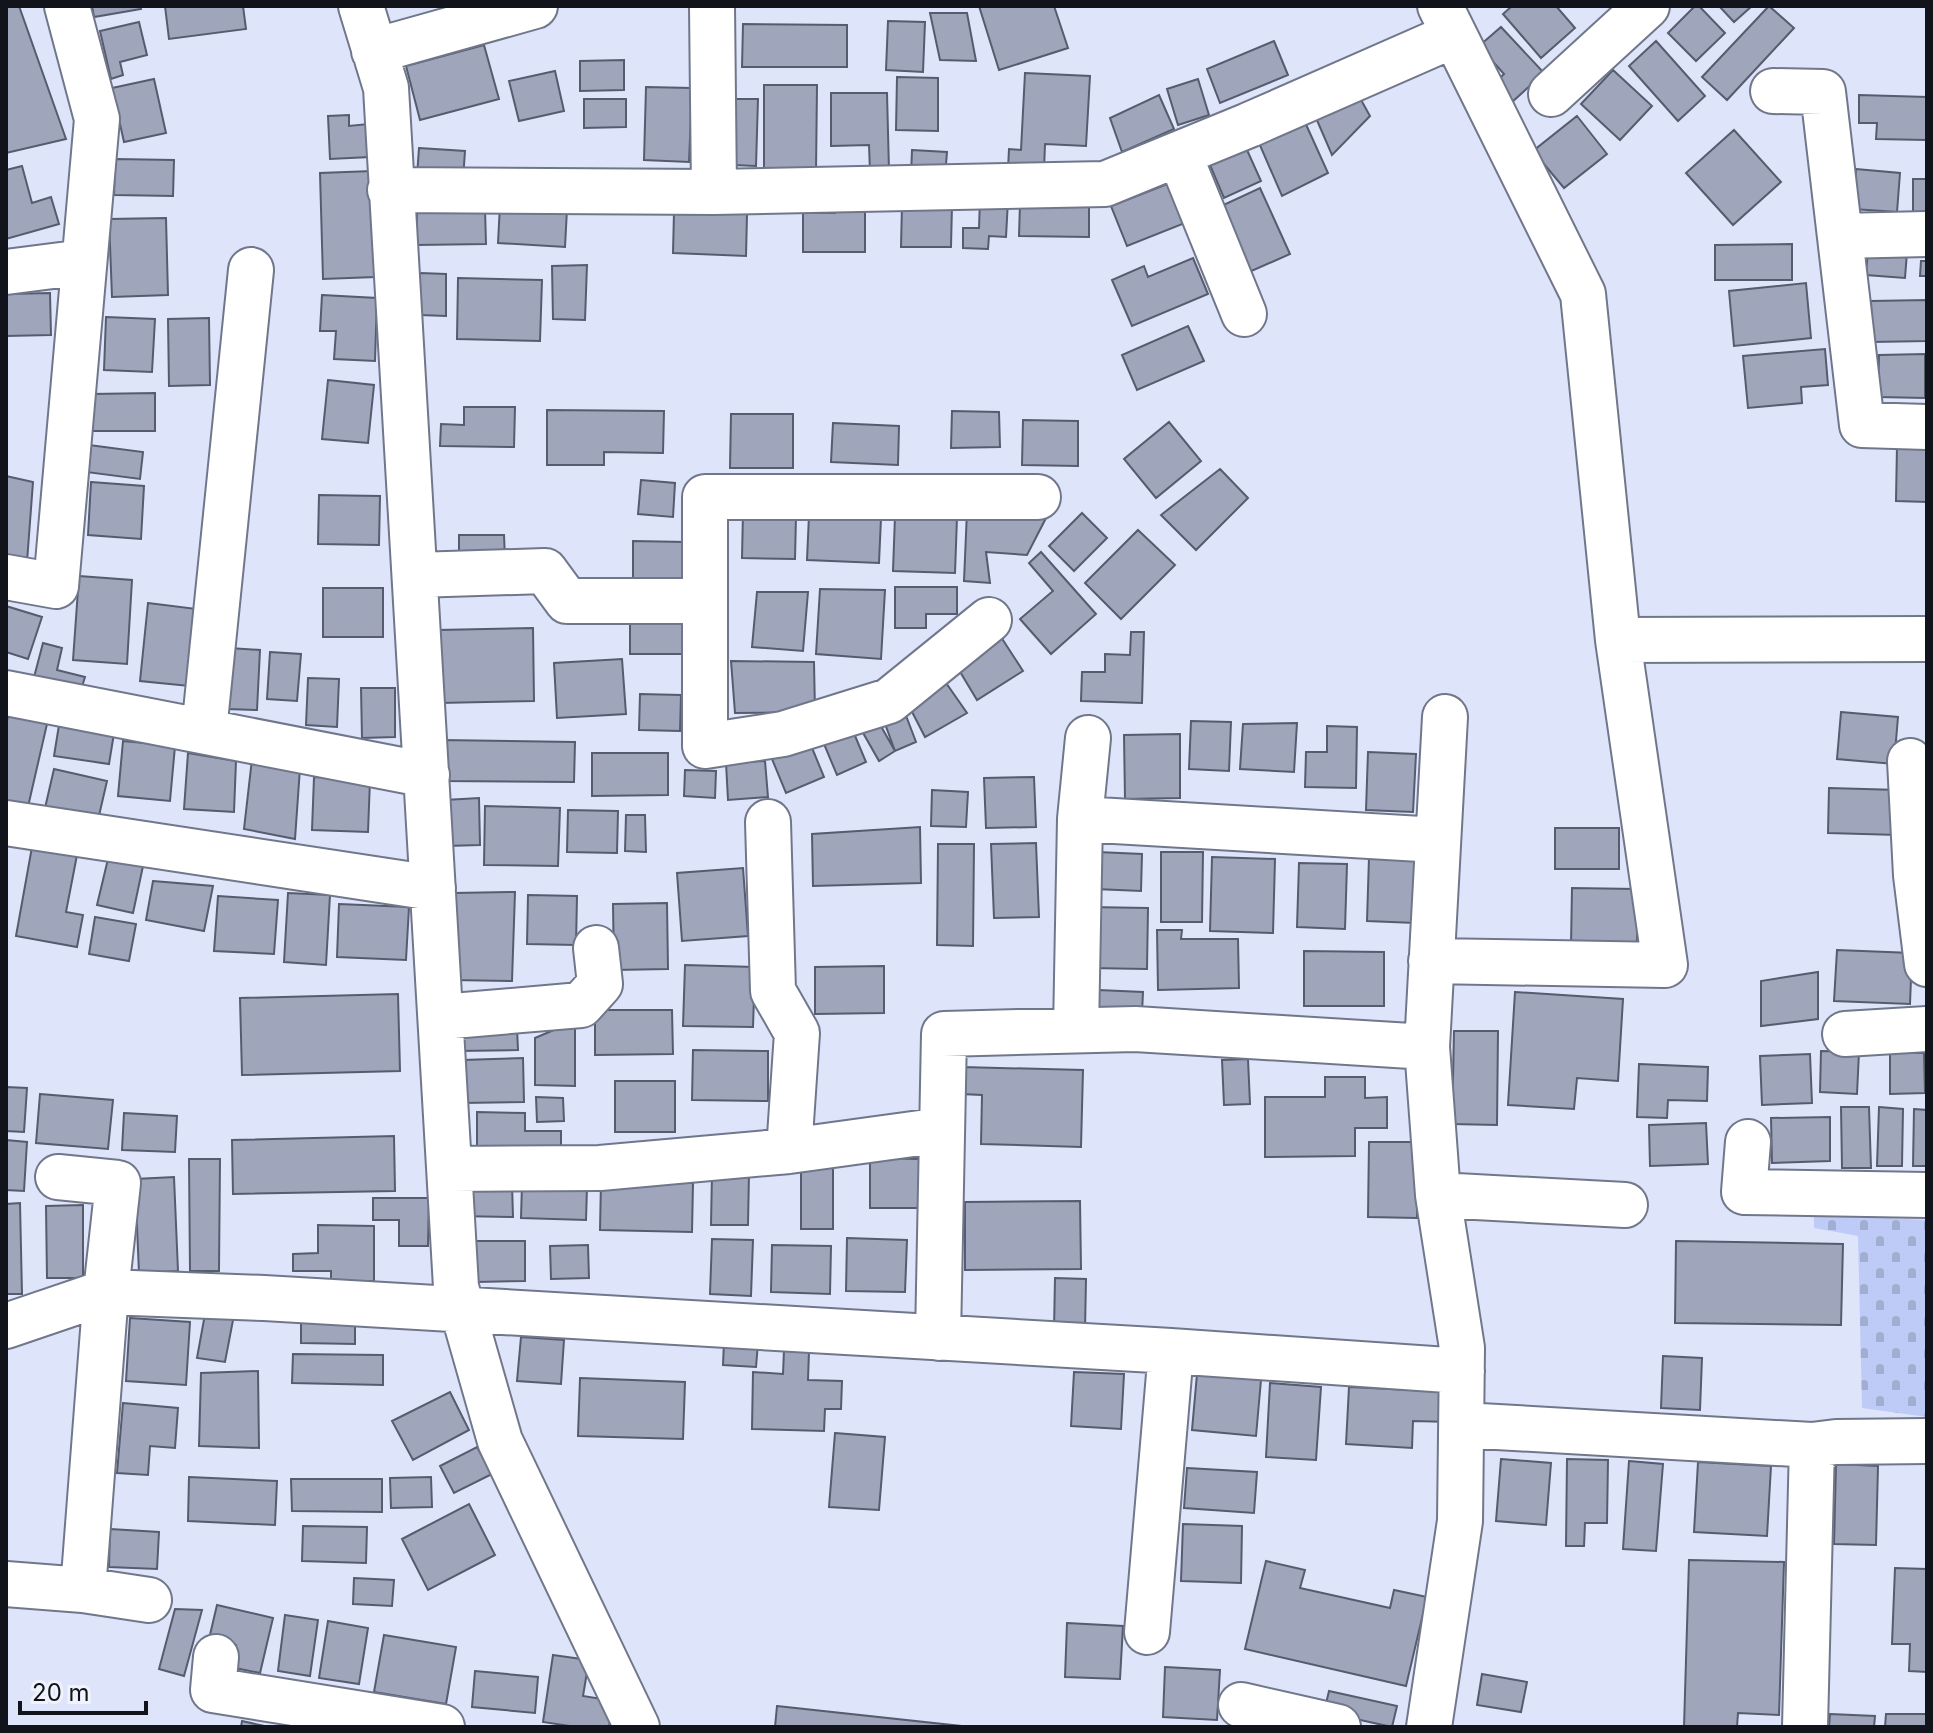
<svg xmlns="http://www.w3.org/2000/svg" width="1933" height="1733" viewBox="0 0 1933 1733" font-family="Inter,sans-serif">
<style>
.cemetery{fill:url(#cemetery-stones)}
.building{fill:#9fa6bb;stroke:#565c6e;stroke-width:2}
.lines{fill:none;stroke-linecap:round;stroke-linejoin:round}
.minor-casing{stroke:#71778a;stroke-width:48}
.minor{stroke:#fff;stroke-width:44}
</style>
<defs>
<pattern id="cemetery-stones" width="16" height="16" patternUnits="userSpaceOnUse" patternTransform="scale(2)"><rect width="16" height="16" fill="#becbf6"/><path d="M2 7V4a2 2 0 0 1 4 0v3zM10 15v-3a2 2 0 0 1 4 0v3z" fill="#a2add2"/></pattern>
</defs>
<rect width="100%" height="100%" fill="#dee5fb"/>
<path class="cemetery" d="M1814,1214l113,6v197l-65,-9 -4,-172 -44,-8z"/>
<path class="building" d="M6,6h13l47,133 -60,14z
M92,6h48l1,3 -47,8z
M165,6h78l3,23 -77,10z
M979,6h75l14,42 -69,22z
M1512,6h44l19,22 -34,30 -38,-44z
M1695,6h4l26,27 -29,28 -28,-28z
M1719,6h33l-18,16z
M1769,6l25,22 -67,72 -25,-23z
M930,13h37l9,48 -36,-1z
M888,21l37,1 -2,50 -37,-2z
M139,22l8,33 -27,7 3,13 -12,4 -11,-48z
M743,24l104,1v42h-105z
M1501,27l43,46 -33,30 -17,-19 10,-10 -25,-28z
M1274,41l14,34 -68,28 -13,-34z
M1656,41l49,55 -27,25 -49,-55z
M484,45l15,54 -79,21 -14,-54z
M624,60v30l-44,1v-30z
M1613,70l39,36 -32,34 -39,-36z
M555,71l9,40 -45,10 -10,-40z
M1025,73l65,3 -4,70 -41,-2 -1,27 -36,-2 1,-20 12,1z
M897,77l41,1v53l-42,-1z
M154,79l12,54 -42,9 -12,-54z
M1198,79l11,36 -31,10 -11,-36z
M764,85h53l-1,88h-52z
M646,87l46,1 -3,74 -45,-2z
M831,93h56l2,78 -19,1 -1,-27 -38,1z
M1159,95l15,34 -52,23 -12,-34z
M1859,95l68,2 -1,43 -50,-1 1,-16h-18z
M1360,98l10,18 -38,39 -16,-37z
M584,99h42v28l-42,1z
M734,99h24l-2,67 -23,-1z
M349,115v11l19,-2 2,33 -40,2 -2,-43z
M1577,116l30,38 -43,34 -31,-37z
M1304,120l24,53 -46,23 -23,-53z
M1734,130l47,52 -48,43 -47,-52z
M419,148l46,3 -2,28 -46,-3z
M912,150l35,2 -2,25 -34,-2z
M1247,150l14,31 -37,17 -14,-33z
M115,159l59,1 -1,36 -59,-1z
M22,166l10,37 19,-6 8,27 -53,15v-69z
M1856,169l44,4 -3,39 -44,-3z
M372,171l3,106 -52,2 -3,-106z
M1913,179h14v34l-14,-1z
M1175,181l15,40 -63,25 -16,-40z
M1260,188l30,66 -43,19 -30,-65z
M980,199l28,1 -2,37 -17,-1 -1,13 -25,-1v-20h16z
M835,203l30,1v48h-62v-39h32z
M1020,204l69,1v32l-70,-1z
M500,205l67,4 -2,38 -67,-4z
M902,205h50l-1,42h-50z
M417,207l68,2 1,35 -69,1z
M674,212l73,2 -1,42 -73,-3z
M166,218l2,77 -56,2 -3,-78z
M1792,244v36h-77v-35z
M1868,249l39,3 -2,26 -39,-3z
M1193,258l15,36 -76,32 -20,-46 32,-14 4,11z
M1921,261h6v15h-7z
M587,265l-2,55 -32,-1 -1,-53z
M420,273l26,1v42l-26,-1z
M458,278l84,2 -2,61 -83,-2z
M1806,283l5,55 -77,8 -5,-55z
M50,293l1,42 -45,1v-42z
M322,295l55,3 -2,63 -41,-2 2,-28h-16z
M1927,300v41l-55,1 -1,-41z
M106,317l49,2 -3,53 -48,-2z
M209,318l1,67 -41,1 -1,-67z
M1188,326l16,35 -67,29 -15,-35z
M1825,349l3,36 -27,2 1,16 -54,5 -5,-52z
M1925,354v44l-47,-1 1,-42z
M328,380l46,5 -6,58 -46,-4z
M155,393v38h-63l-1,-37z
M464,407h51l-1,40 -74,-1 1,-22 23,1z
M547,410l117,1 -1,42 -59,-1v13h-57z
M952,411l47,1 1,35 -49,1z
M731,414h62v54h-63z
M1023,420l55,1v45l-56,-1z
M1169,422l32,39 -45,37 -32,-39z
M833,423l66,3 -1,39 -67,-3z
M89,445l54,7 -3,27 -54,-7z
M1897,445l30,1v56l-31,-1z
M1220,469l28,29 -52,52 -35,-35z
M6,476l27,6 -6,80 -21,-1z
M641,480l34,3 -2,34 -35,-3z
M91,482l53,4 -3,53 -53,-4z
M319,495l61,1 -1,49 -61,-1z
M967,511l79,7 -19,37 -41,-3 4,31 -26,-2z
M743,512l53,4 -1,43 -53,-1z
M1082,513l25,25 -33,33 -25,-25z
M809,515l72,3 -2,45 -72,-3z
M895,516l62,1 -2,56 -62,-2z
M1138,530l37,35 -54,54 -36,-36z
M459,535h45l1,23h-46z
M633,541l53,1 -1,37 -52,-1z
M1041,552l55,62 -45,40 -31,-35 33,-28 -24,-28z
M79,576l53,4 -5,84 -54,-4z
M895,587h62v27h-31v14h-31z
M323,588h60v49h-60z
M820,589l65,1 -4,69 -65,-5z
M757,592h51l-5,59 -51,-4z
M148,603l49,6 -8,77 -49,-5z
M6,606l36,11 -14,42 -22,-7z
M630,619h52v35h-52z
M533,628l1,73 -95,2 -1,-73z
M1131,632h13l-2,71 -61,-2 1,-29h23v-18l25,1z
M1001,637l22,34 -46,29 -21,-35z
M43,643l19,5 -5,22 28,7 -5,16 -47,-12z
M229,648l31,2 -3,60 -31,-1z
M270,652l31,2 -4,47 -30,-2z
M622,659l4,55 -69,4 -3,-55z
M731,661l83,1 1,50 -80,1z
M308,678l31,1 -2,48 -31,-2z
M944,680l23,33 -42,24 -17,-33z
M361,688h34v49l-33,1z
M640,694l41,1 -1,36 -41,-1z
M1841,712l57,5 -4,47 -57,-5z
M9,713l38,11 -20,87 -21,-5v-82z
M905,713l11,29 -21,9 -11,-30z
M60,719l55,8 -6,37 -55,-8z
M878,721l17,30 -16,10 -17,-30z
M1191,721l40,1 -2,49 -40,-2z
M1297,723l-3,49 -54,-3 3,-45z
M1327,726l30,1 -1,61 -51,-1 1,-35h21z
M853,731l13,31 -29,13 -13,-31z
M1180,734v64l-55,1 -1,-64z
M441,740l134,2 -1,40 -133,-1z
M123,741l52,5 -5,55 -52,-5z
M810,743l14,34 -38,16 -14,-34z
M1368,752l48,2 -3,58 -47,-2z
M188,753l48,8 -2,51 -50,-3z
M592,753h76v42l-76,1z
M252,759l48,9 -5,71 -51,-10z
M765,761l3,36 -40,3 -2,-37z
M54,769l53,12 -9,39 -53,-12z
M685,770l31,1 -1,27 -31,-2z
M314,777l56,3 -2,52 -56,-2z
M1034,777l2,50 -50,1 -2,-50z
M1829,788l70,2 -1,45 -70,-2z
M932,790l36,2 -2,35 -35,-1z
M479,798l1,47 -34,1 -1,-46z
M485,806l75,2 -2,58 -74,-1z
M568,810l50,1 -1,42 -50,-1z
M626,815h19l1,37 -21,-1z
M920,827l1,56 -108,3 -1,-52z
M1555,828h64v41h-64z
M1036,843l3,74 -45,1 -3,-74z
M938,844h36l-1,102 -36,-1z
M32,847l45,8 -11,57 17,3 -6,32 -61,-11z
M1097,852l45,2 -1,37 -46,-2z
M1161,852h42l-1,70h-41z
M1212,857l63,2 -2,74 -63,-2z
M1369,857l48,1 -2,65 -48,-2z
M108,859l35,7 -10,47 -36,-8z
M1299,863l48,1 -2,65 -48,-2z
M743,868l5,68 -66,5 -5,-68z
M153,881l60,5 -9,45 -58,-11z
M1572,888l65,1v57l-66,-1z
M515,892l-3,89 -60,-1 2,-87z
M288,893l42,2 -4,70 -42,-3z
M528,895l49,1 -1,49 -49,-1z
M218,896l60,4 -4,54 -60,-3z
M667,903l1,66 -54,1 -1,-66z
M339,904l70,3 -3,53 -69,-3z
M1089,907l59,1 -1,61 -59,-1z
M95,917l41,7 -7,37 -40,-7z
M1157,930h25l-1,9h57l1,49 -81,2z
M1837,950l75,3 -2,51 -76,-3z
M1304,951l80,1v54h-80z
M685,965l70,2 -2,60 -70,-1z
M884,966v47l-69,1v-47z
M1818,972v47l-57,7v-45z
M1098,990l45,2 -1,21h-44z
M1515,992l108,7 -5,82 -41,-3 -3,31 -66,-4z
M398,994l2,77 -158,4 -2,-77z
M595,1010h77l1,44 -78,1z
M575,1021v65l-40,-1v-47z
M517,1028l1,22 -60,1 -1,-22z
M1454,1031h44l-1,94 -45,-1z
M693,1050l75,1v50l-76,-1z
M1821,1051l38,1 -2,42 -37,-2z
M1890,1053h34l1,40 -35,1z
M1810,1054l2,49 -50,2 -2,-49z
M523,1058l1,44 -62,1v-43z
M1248,1059l2,45 -26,1 -2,-45z
M1639,1064l69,3 -1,34 -39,-1 -1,18 -30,-1z
M962,1067l121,3 -2,77 -100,-3 1,-49 -21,-1z
M1325,1077h40v21l22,-1v31h-32v28l-90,1v-60h60z
M615,1081h60v51h-60z
M6,1087l21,1 -3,44 -18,-1z
M40,1094l73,6 -5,49 -72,-6z
M536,1097l27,1 1,23 -27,1z
M1841,1107h28l2,61h-29z
M1879,1107l24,2 -1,57h-25z
M1914,1109l13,1v56h-14z
M477,1112l48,1v18h36v24h-84z
M124,1113l53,3 -2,36 -53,-2z
M1830,1117v44l-58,2 -1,-45z
M1706,1123l2,41 -58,2 -1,-41z
M394,1136l1,55 -162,3 -1,-54z
M6,1140l21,2 -3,49 -18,-1z
M1369,1142h49l-1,76 -49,-1z
M870,1158l50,1v49h-50z
M189,1159h31l-1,112h-29z
M833,1166v63h-32v-62z
M712,1173h37l-1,52h-37z
M174,1177l4,94 -39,2 -4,-94z
M601,1181l92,2 -1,49 -92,-2z
M459,1183l53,1 1,33 -55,-1z
M522,1184l65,3 -1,33 -65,-2z
M373,1198h56l-1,48h-29v-26h-26z
M1080,1201l1,68 -116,1v-68z
M20,1203l2,91h-16v-90z
M83,1205v73h-36l-1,-72z
M318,1225l56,1v55h-43v-10h-38v-17l25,-1z
M847,1238l60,2 -2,52 -59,-1z
M712,1239l41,1 -2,56 -41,-2z
M476,1241h49v40l-49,1z
M1676,1241l167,3 -2,81 -166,-2z
M588,1245l1,33 -38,1 -1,-33z
M772,1245l59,1 -1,48 -59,-2z
M1055,1278l31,1 -1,51h-31z
M205,1314l29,1 -9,47 -28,-4z
M301,1315l54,1v28l-54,-1z
M130,1318l60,4 -4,63 -60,-4z
M521,1337l43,3 -3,44 -44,-3z
M724,1341l34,2 -2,24 -33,-2z
M784,1350l25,1 -1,29 34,1 -1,28h-16l-1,22 -72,-2 1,-57 30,2z
M293,1354l90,1v30l-91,-2z
M1663,1356l39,2 -2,52 -39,-2z
M258,1371l1,77 -60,-2 2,-73z
M1074,1372l50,2 -3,55 -50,-3z
M1197,1374l64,6 -5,56 -64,-6z
M580,1378l105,4 -2,57 -105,-3z
M1270,1383l51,4 -5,73 -50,-3z
M1349,1387l103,5 -1,30 -38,-1 -1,27 -66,-4z
M450,1392l19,38 -56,30 -21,-39z
M123,1403l55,5 -3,40 -25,-2 -2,29 -31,-2z
M835,1433l50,4 -6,73 -50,-3z
M477,1447l15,27 -38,19 -14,-27z
M1501,1459l50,4 -5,62 -50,-4z
M1567,1459l41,1 -1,63h-22l-1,23h-18z
M1629,1461l34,3 -7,87 -33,-2z
M1698,1462l73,4 -4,70 -73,-4z
M1836,1464l42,2 -2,79 -42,-1z
M1187,1468l70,4 -3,41 -70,-5z
M189,1477l88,4 -2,44 -87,-4z
M431,1477l1,30 -41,1 -1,-30z
M291,1479h91v33l-90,-1z
M469,1504l26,51 -67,35 -26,-51z
M1183,1524l59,2 -1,57 -60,-2z
M303,1526l64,1 -1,36 -64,-2z
M110,1529l49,3 -2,37 -48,-2z
M1689,1560l95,2 -5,153 -41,-2 -1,14h-53z
M1266,1561l39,9 -5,18 90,20 4,-18 33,7 -21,89 -161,-37z
M1895,1568l32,1v103l-18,-1 1,-27h-18z
M354,1578l40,2 -2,26 -39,-2z
M217,1605l56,13 -13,55 -30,-6 6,-22 -27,-6z
M175,1609l27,1 -18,66 -25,-7z
M285,1615l33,5 -8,56 -32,-5z
M328,1621l40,7 -9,56 -40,-6z
M1067,1623l56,3 -3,53 -55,-2z
M384,1635l72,12 -10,57 -72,-12z
M553,1655l36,5 -6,36 31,5 -5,26h-33l-33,-5z
M1165,1667l55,3 -3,50 -54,-3z
M475,1671l63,6 -3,36 -63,-6z
M1482,1674l45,8 -6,30 -44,-7z
M1329,1691l68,15 -5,21 -68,-15z
M777,1706l184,20v1h-186z
M1830,1714l45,2 -1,11h-45z
M1886,1714h41v13h-42z
M242,1721l27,6h-28z"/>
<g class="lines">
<defs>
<path id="minor" d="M361,6l25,82 70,1199 44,154 137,286
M712,6l2,186
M1440,6l143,288 35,346 309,-1
M374,51l161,-45
M1773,91l50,1 39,333 65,2
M1551,94l96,-88
M1179,154l65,160
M390,190l324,2 391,-8 144,-59 205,-90
M1840,236l87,-2
M6,272l78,-10
M415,575l130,-4 22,30h138
M6,577l50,9 41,-467 -30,-113
M989,620l-100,81 -106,33 -78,12v-249h333
M6,693l421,82
M204,731l47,-461
M1910,761l6,114 11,89
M1080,819l8,-81
M768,822l5,169 24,42 -8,118
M6,823l427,65
M1431,961l234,4 -47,-325
M441,1017l140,-12 19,-21 -4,-36
M1076,1030l4,-211 358,21
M1845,1034l82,-5
M1748,1142l-4,50 183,3
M450,1169l150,-1 189,-17 153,-21
M1438,1195l187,10
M6,1326l100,-34 158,6 907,53 291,20
M938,1338l6,-304 191,-5 292,18
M1462,1425l350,20
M6,1584l77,6 23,-298 12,-109 -60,-6
M83,1590l66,10
M1147,1632l24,-281
M216,1657l-3,33 229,37
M1241,1705l97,22
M1429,1727l31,-206 2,-173 -24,-153 -11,-148 18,-330
M1805,1727l7,-282 24,-3 91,-1"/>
</defs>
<use href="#minor" class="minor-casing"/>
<use href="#minor" class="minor"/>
</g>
<rect width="1933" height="1733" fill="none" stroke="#12141b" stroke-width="16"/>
<path d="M20 1701v12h126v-12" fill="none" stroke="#12141b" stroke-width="4"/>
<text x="32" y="1701" font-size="24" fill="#12141b" stroke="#f0f3fc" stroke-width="6" paint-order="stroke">20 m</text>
</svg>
